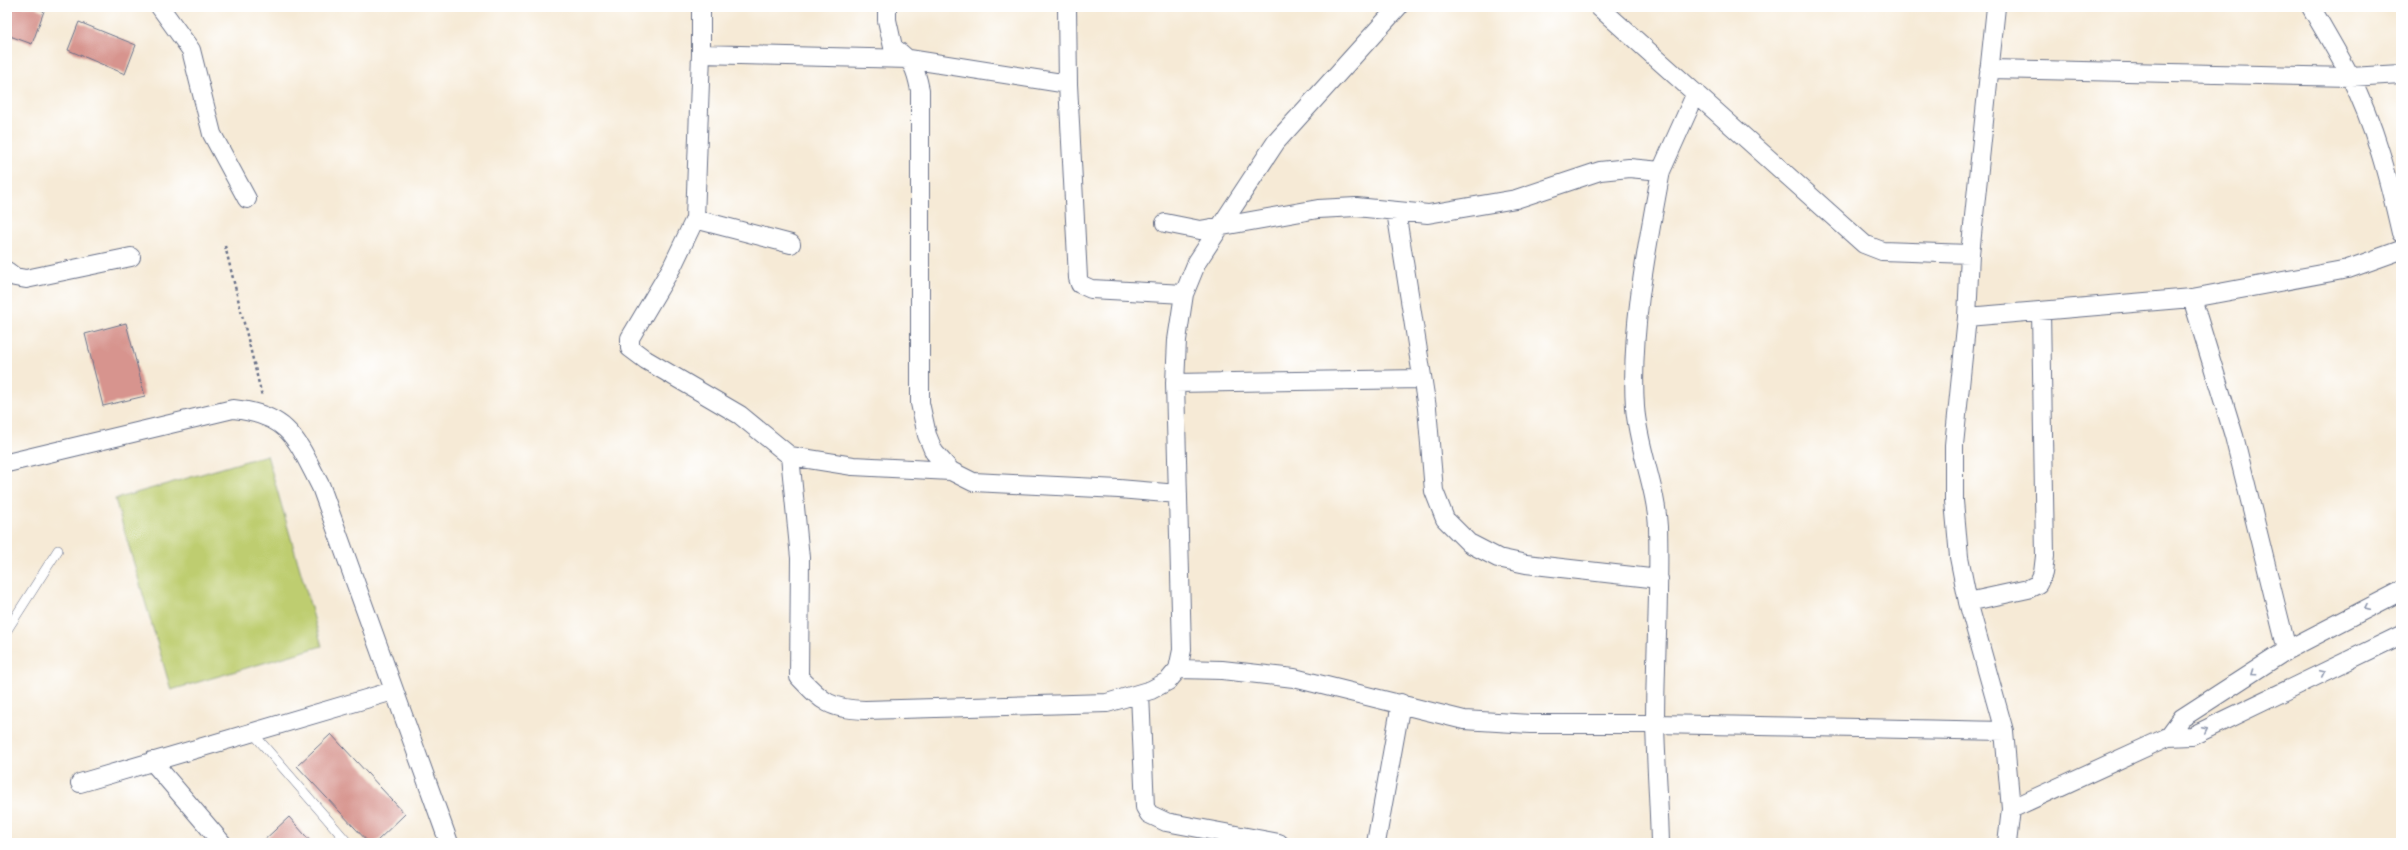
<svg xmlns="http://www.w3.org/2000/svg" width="2408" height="850" viewBox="0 0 2408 850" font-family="'Balsamiq Sans',sans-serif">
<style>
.green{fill:#becd70;stroke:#6c7e67}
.building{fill:#d7948e}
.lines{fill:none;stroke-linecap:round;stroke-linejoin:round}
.service-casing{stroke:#687088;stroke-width:10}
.minor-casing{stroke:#687088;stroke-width:20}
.path{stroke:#687088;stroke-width:2.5;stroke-dasharray:3 3;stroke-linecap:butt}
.service{stroke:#fff;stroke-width:9}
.minor{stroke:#fff;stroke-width:18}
.oneway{stroke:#8d97ae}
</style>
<rect width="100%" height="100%" fill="#fff"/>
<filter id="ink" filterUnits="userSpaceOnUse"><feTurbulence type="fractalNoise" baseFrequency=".025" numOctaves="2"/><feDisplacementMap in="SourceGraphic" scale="8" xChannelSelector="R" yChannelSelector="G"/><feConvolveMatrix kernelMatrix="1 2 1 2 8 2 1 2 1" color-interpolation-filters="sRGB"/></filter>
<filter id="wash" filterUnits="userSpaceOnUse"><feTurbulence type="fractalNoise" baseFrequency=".012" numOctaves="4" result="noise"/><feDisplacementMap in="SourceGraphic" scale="16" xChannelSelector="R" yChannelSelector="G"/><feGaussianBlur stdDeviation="0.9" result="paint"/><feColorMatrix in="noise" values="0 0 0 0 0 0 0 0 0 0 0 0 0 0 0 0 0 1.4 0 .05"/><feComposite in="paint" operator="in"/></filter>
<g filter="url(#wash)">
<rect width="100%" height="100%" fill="#f6ead6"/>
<path class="green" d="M267,455l55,191 -151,44 -56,-191z"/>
<g id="blocks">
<path class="building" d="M7,7h27l10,4 -12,33 -25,-9z
M79,22l57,23 -11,29 -57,-24z
M126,323l19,73 -42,10 -18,-72z
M331,734l74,80 -30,29h-6l-72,-77z
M289,817l23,26h-51z"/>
</g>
</g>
<g filter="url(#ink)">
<use href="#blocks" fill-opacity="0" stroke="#687088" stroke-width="1"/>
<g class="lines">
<defs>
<path id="service" d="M7,630l51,-80
M252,732l96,111"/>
<path id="minor" d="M160,7l31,43 21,84 35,65
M887,7v13l6,27c20,15 22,18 27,43v313l7,32 7,17 17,19 22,11 146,7 59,5
M1067,7l1,77 10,194 2,6 11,5 93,5
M1398,7l-122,135 -79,120 -13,32 -7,46 -2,43 7,267 -4,19 44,1 72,8 170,42 66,4h125l349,7
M1599,7l265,237 18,7 88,3
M1996,7l-26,247 -3,63 -13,128v56l5,56 9,45 36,129 7,78 -4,34
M2311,7c13,23 27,46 39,69 25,49 39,104 51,157
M701,54v-47
M1989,69l362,8 50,-3
M1661,171l35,-78
M1396,211l31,197 7,83 11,28 24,24 29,15 28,6 133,15
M695,219l96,25
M1165,223l35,7 118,-21 38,-2 72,7 88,-15 84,-28 29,-3 32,3c-14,76 -31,160 -26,236 3,41 21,79 23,120 2,66 -3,131 -3,197 1,40 4,79 5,119
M7,271l8,6 11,2 105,-22
M2192,298l42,138 53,214
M1967,317l225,-19 156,-29 53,-19
M1175,383l246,-4
M790,456l10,102 -1,119c24,25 30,32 66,33l242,-7 44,-13 17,-9 10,-12
M7,463l226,-54c58,6 64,32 88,78l128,356
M951,471l-98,-5 -63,-10 -50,-41 -94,-55 -16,-12v-10l42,-71 23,-48 6,-165 208,5 159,25
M1968,602l60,-13 10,-5 5,-11 2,-17 -4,-245
M1140,694l5,113 4,7 17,8 113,21
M2168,737l14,-19 105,-68 114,-59
M152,761l70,82
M80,783l313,-92
M2011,809l157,-72 24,-1 209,-101
M1376,843l25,-140"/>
</defs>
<use href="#service" class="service-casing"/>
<use href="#minor" class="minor-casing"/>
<path class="path" d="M225,246l37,150"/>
<use href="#service" class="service"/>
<use href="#minor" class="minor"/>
</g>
<defs><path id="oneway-chevron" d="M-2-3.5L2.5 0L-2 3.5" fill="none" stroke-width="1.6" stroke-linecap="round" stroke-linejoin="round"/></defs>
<g class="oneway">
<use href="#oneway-chevron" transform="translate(2366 608) rotate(154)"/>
<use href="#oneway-chevron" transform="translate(2253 673) rotate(145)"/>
<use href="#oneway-chevron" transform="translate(2322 673) rotate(-25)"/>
<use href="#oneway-chevron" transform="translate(2205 729) rotate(-26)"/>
</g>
</g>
<rect width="2408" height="850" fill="none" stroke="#fff" stroke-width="24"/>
</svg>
